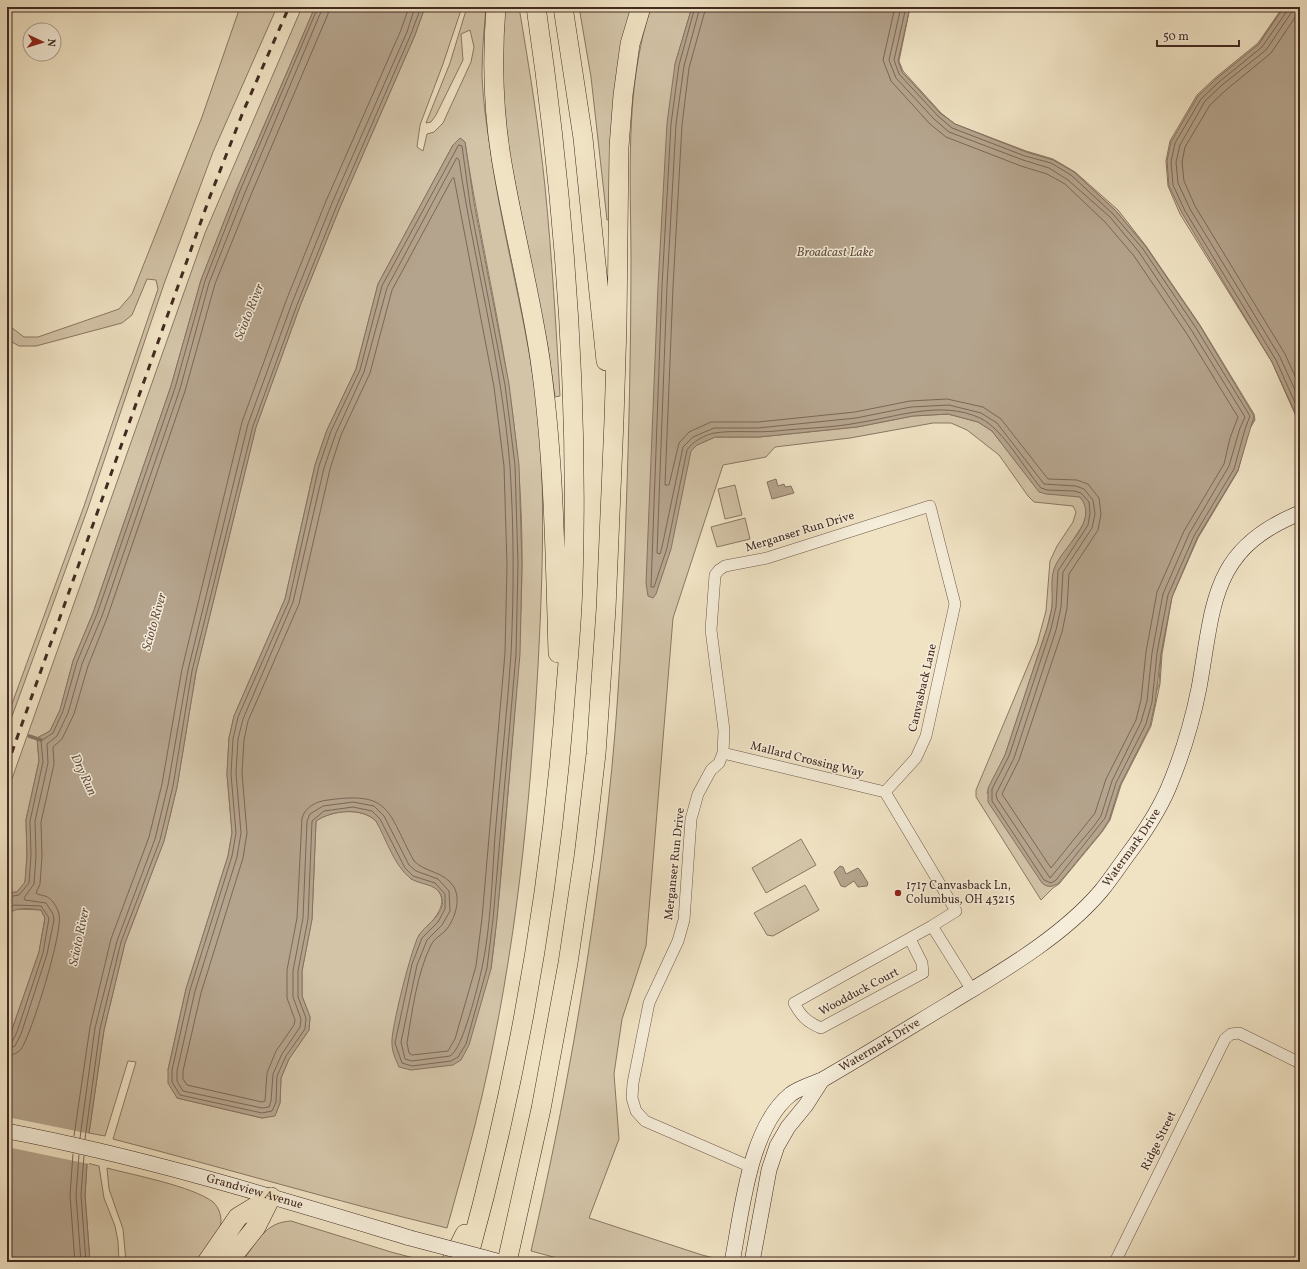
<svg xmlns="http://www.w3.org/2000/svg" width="1307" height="1269" viewBox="0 0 1307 1269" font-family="Vollkorn,serif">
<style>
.green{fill:#d3c4a8;stroke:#8b7764;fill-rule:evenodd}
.water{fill:#b5a48d;stroke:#877362}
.pier{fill:#f0e3c4}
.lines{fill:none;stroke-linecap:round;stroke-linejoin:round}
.shore{stroke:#7c6757;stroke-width:1}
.stream{stroke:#877362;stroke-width:3.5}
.street-casing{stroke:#6e584a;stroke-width:12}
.secondary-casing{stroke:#432a21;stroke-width:16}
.highway-casing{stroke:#432a21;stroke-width:20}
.street{stroke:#f5edd9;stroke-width:11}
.secondary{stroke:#f5edd9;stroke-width:15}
.highway{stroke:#f0e3c4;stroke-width:19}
.rail{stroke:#432a21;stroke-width:3;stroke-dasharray:7 7;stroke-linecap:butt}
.secondary-bridge-casing{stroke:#432a21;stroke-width:16;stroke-linecap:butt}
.secondary-bridge{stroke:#f5edd9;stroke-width:15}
.poi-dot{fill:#8f2418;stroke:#f5edd9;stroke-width:1.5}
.labels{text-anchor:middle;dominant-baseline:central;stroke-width:3;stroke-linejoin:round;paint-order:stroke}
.street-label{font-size:12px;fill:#432a21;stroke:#f5edd9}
.poi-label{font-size:12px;fill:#432a21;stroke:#f5edd9;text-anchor:start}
.water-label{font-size:13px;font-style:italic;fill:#654f41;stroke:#f5edd9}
</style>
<rect width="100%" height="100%" fill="#f0e3c4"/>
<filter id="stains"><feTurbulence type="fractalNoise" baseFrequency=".005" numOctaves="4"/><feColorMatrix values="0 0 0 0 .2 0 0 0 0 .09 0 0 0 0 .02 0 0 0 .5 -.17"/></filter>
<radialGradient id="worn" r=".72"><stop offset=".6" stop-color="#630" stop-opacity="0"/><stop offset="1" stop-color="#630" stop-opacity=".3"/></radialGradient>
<path class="green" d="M240,7h37l-64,145 -49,132 -76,224 -81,222v-18h2l75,-206 74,-217 -2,-9 -9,-1 -15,36 -10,8 -86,23h-17l-12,-7v-15l17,13h14l81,-28 13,-15 70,-177z
M302,7h13l-79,184 -35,89 -30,106 -78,227 -20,48 -13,49 -10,21 -13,7 2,23 -13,59 1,35 -2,28 -8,9 -10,1v-100l198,-560z
M425,7h37l-19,57 -23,61 -3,22 6,4 4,-17 7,-2 9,-9 28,-61 3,-15 -4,-17 -9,4 2,26 -27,55 -5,7 -5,1 24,-60 17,-56h19c-2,23 -4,45 -4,68 1,29 6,58 10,86 14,92 41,183 48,275 5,76 2,154 -2,230 -8,144 -23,289 -56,430 -10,44 -23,88 -35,132 -112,-27 -222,-60 -334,-89l23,-77 -8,-1 -23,75 -16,-3 15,-103 21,-87 39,-102 13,-54 19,-115 60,-245 44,-121 40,-99 75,-172zM460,138l5,4c16,107 44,213 53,322 9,97 1,195 -7,292 -6,71 -11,142 -20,213l-72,-34c11,-11 37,-35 13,-49 -6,-3 -14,-4 -21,-7l-35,-58c-14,-14 -44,-11 -60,0l-4,98 -10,52v25l8,21 -1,13 -20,29 -8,19 -1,25 -5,12 -13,3 -85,-20 -9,-28 18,-81 42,-133 4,-23 -5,-59 2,-36 5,-22 51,-117 30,-134 12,-35 29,-61 22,-85 75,-139z
M504,7h15c10,60 20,120 26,180 7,70 11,139 15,209l-5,1 -7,-49 -40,-200 -7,-74z
M579,7h53l-22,213h-3l-16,-143z
M651,7h41l-17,57 16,387 6,-6 18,-8h44l98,-10 56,-11 35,-2 30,8 14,9 42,54 46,12 5,7 2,8 -3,11 -30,47 -2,37 -5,21 -42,127 -18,38 122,27 11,-35 39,-101 2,-30 10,-57 26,-59 41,-68 10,-40 6,-10 -108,-173 -30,-36 -42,-39 -21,-12 -27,-8 -71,-28 -15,-11 -38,-41 -4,-11 12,-54 -11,54 4,10 38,42 14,11 71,27 27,8 22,13 43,38 28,36 54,79 54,89 1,6 -6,10 -11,41 -40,67 -26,59 -10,57 -2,30 -9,42 -30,59 -11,35 -8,12 -43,52 -6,4 -12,12 -65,-103v-7l61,-146 9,-33 4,-50 7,-15 16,-24 3,-10 -3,-6 -39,-4 -6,-6 -29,-41 -32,-25 -16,-7h-18l-83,15 -75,9 -9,10 -43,8 -50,153 -27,328 -24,73 -8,55 5,65 -30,79 113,37 24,6 -154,1 -41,-11c34,-147 60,-296 77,-446 11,-97 15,-193 18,-290 3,-84 5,-168 5,-252 0,-85 -7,-174 20,-256z
M1283,7l-24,37 -43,35 13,211 43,72 28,63 -28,-63 -92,-148 -12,-28 -2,-25 4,-20 27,-46 18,-17 43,-35z
M735,485l7,30 -17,4 -7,-30z
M745,518l5,21 -33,8 -6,-20z
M801,839l15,26 -50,28 -14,-25z
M805,885l14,25 -46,26 -6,-1 -13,-22z
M14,909l27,1 4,8 -6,34 -32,92v-130z
M87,1163l12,3 5,32 11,28 3,15 1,21h-29l-5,-67z
M107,1168c26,7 85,18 106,34 6,5 10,17 7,25 -4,12 -14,24 -20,35h-74l-3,-33 -14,-40z
M291,1221l100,31 38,10h-187c14,-19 23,-40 49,-41z"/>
<path class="water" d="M315,7h110l-10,28 -75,172 -40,99 -44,121 -60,245 -19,115 -13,54 -39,102 -21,87 -15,103 -4,62 5,67h-83v-218l32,-92 6,-34 -4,-8c-12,-2 -24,-3 -34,4v-21l10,-1 8,-10 2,-27 -1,-35 13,-59 -2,-23 13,-7 10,-21 13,-49 20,-48 78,-227 30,-106 35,-89z
M692,7h218l-12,54 4,11 38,41 15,11 71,28 27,8 21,12 42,39 30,36 54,79 54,90 -16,54 -41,68 -25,59 -11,57 -6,49 -5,23 -30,59 -11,35 -7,11 -43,52c-7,4 -11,5 -17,0l-54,-81v-14l17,-33 42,-127c2,-7 4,-14 5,-21 1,-12 -2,-27 2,-38 8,-23 46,-47 26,-72l-34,-3 -7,-2 -47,-61 -14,-9 -30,-8 -35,2 -56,11 -98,10h-44l-18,8 -6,6 -20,98 -15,45 -3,4 -5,-2 -2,-13 12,-297 9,-163 8,-59z
M1284,7h16v416l-28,-61 -90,-149 -13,-27 -2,-25 4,-19 27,-46 18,-17 43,-35z
M460,138l5,4 9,61 35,181 10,81 3,99 -2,90 -23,265 -6,50 -22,76 -8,15 -8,5 -42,5 -12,-3c-3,-7 -7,-15 -7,-23 -2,-12 20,-98 27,-109 8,-12 29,-22 22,-40 -5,-12 -22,-10 -31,-17 -16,-13 -24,-39 -34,-57 -14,-14 -44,-11 -60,0l-4,98 -10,52v25l8,21 -1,13 -20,29 -8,19 -1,25 -5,13 -13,2 -85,-20 -9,-15v-13l18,-81 42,-133 4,-23 -5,-59 2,-36 5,-22 51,-117 30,-134 12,-35 29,-61 22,-85 75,-139z
M776,479l2,7 6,-2 1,3 6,-1 3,7 -22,6 -5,-17z
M840,866l3,1 3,7 12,-6 2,2 8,13 -1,3 -9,1 -4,-6 -9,6 -4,-1 -7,-14z"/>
<path class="pier" d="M7,1117l84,17 -2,30 -82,-17z"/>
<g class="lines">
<path class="shore" d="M695,7l-16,58 -8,59 -9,162 -11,301h3l13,-39 20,-98c5,-8 19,-16 28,-17 17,-3 42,0 61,-2 27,-3 55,-3 81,-8 40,-6 84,-23 123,-5 23,11 44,50 61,70l6,2 27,1 7,2 8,9 1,11 -2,12 -30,46 -2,36 -5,22 -42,127 -17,33v12l52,79 7,3 5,-3 49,-62 11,-35 30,-59 6,-22 5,-49 11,-58 26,-59 40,-67 11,-40 5,-13 -54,-88 -53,-79 -30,-35 -42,-39 -20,-12 -26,-7 -73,-28 -14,-12 -39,-42 -5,-14 12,-53
M700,7l-16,59 -8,58 -9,162 -10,267 3,1 2,-7 21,-100 10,-10 21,-9h44l98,-10 55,-11 38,-2 32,8 16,10 47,61 32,2 8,3 9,11 2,14 -3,14 -29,44 -2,35 -5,23 -42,128 -18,36 1,5 53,79 44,-52 7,-10 11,-35 29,-59 6,-21 5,-48 11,-59 26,-60 40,-68 11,-38 5,-11 -53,-86 -53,-79 -29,-35 -42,-37 -19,-12 -26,-8 -74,-28 -15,-13 -38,-41 -7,-18 12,-53
M706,7l-17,61 -7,57 -9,162 -8,198h4l10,-42 10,-11 22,-10h47l97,-10 55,-11 37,-2 36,8 18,12 47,60 29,1 11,4 11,14 2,16 -3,16 -29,44 -2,34 -5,24 -43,128 -17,34 49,74 44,-55 11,-34 30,-59 5,-20 5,-48 11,-60 27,-61 40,-67 6,-26 8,-21 -51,-83 -53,-78 -29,-34 -40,-38 -18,-10 -26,-8 -75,-29 -16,-13 -39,-43 -8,-21 12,-53
M1287,7v4l-25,36 -43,35 -18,17 -26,44 -4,19 2,23 12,26 91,149 24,54
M1292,7l-1,6 -25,37 -44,35 -17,16 -25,44 -4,17 2,21 12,26 90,148 20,44
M1298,7l-2,9 -25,37 -45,37 -16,15 -25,42 -3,15 2,19 11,25 90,148 15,33
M459,145l3,1 8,58 35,181 10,80 3,99 -2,90 -23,265 -6,49 -21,76 -8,13 -7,4 -39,5 -10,-3 -7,-20 17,-79 10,-26 16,-16 7,-13v-15l-10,-11 -22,-7 -8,-8 -25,-49 -8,-8 -19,-4 -29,4 -12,10 -4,98 -10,52v26l8,21 -1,11 -19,27 -9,20 -1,26 -4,9 -10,2 -82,-18 -8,-13v-12l18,-80 42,-134 4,-23 -5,-59 2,-35 5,-22 51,-116 30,-135 12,-35 29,-61 22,-84z
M457,158l2,2c15,102 43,203 51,307 4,62 4,125 1,187 -4,61 -11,121 -16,182 -3,43 -4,89 -13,132 -4,17 -19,81 -32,88l-38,5 -7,-2 -4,-17 16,-77 10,-25 15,-15 8,-14 -1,-20 -11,-12 -22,-8 -7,-6 -25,-49 -10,-10 -21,-4 -30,4 -13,8 -3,7 -4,97 -10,53v26l8,22 -1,8 -18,27 -9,20 -2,27 -2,6 -7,1 -79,-17 -6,-10v-10l18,-80 42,-134 4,-24 -5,-60 2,-34 5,-20 50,-117 31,-134 12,-35 28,-61 23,-84z
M454,178l40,209 10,79 3,99 -2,88 -23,265 -6,48 -21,73 -7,12 -36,4 -3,-2 -2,-10c5,-31 10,-70 24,-98 3,-6 10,-10 15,-15 9,-11 15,-30 8,-43 -10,-16 -28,-14 -40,-26 -27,-49 -22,-70 -86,-61 -11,1 -23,7 -26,18l-5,100 -10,52v28l8,22 -1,5 -18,26 -9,22 -2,28 -3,1 -75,-17 -4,-6v-8l18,-78 42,-135 4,-25 -5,-60 2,-33 4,-19 51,-117 31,-135 11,-34 29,-62 22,-83 60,-111z
M7,897l12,-2 10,-12 2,-28 -1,-34 13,-59 -2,-21 12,-8 10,-22 14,-49 20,-48 78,-226 30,-107 34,-88 79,-186
M7,909l7,-4 27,1 8,12 -6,35 -26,79 -5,10 -5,2
M7,1049l8,-3 6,-12 26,-80 7,-34 -1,-6 -7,-11 -21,-3 -1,-2 10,-14 2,-29 -1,-34 13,-58 -1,-19 10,-8 11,-23 14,-49 20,-48 78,-227 29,-106 35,-88 79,-188
M7,1055c5,0 10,-1 14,-6 10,-13 43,-120 38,-135 -2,-7 -7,-16 -14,-18 -4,-1 -6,-1 -9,-3l4,-9 2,-28 -1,-34 13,-58 -1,-17 9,-8 12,-25 14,-48 19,-48 78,-227 30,-107 35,-87 78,-183 1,-7
M74,1136l16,-109 21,-88 38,-102 13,-53 20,-115 60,-247 44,-121 40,-100 75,-171 8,-23
M80,1138l15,-110 22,-87 38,-102 13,-54 20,-115 60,-246 44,-121 40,-100 75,-171 8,-25
M85,1139l15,-110 21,-87 39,-102 13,-54 19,-115 61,-245 44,-121 40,-100 74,-171 10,-27
M73,1154l-3,41 5,67
M79,1155l-3,40 5,67
M84,1156l-3,39 5,67"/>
<path class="stream" d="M29,736l12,4"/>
<defs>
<path id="street" d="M723,753l162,39
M885,792l71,119 -24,15 -138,77c7,13 13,19 27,25l102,-55 -1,-10 -12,-24
M932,926l40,64
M751,1167l-106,-46 -9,-10 -4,-13 1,-15 16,-80 29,-62 6,-21 7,-101 7,-25 13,-24 8,-7 4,-10 1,-23 -13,-100 4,-55 4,-5 6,-4 42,-8 163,-52 25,98 -29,132 -10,22 -31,34
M1115,1262l110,-223 6,-5 8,-1 61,30"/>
<g id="secondary">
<path id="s1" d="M7,1131c137,26 270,67 403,107"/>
<path d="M482,1257l18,5"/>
<path id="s2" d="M732,1262c10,-50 17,-135 59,-168 8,-6 21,-10 31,-14 43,-25 85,-51 128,-77 51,-31 112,-66 151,-112 10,-12 19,-26 28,-38 15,-20 29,-41 39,-64 14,-33 24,-66 31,-101 15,-83 11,-139 101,-175"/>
<path d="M752,1262l17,-92 8,-24 11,-19 18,-22 16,-25"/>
</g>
<path id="highway" d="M496,7c-4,50 -3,100 5,150 11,68 29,134 39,202 14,97 15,195 18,294
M563,7l20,131 23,223
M207,1262l31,-45 33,-20
M228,1262l28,-35 15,-30
M451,1262l14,-28
M467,1262c52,-188 85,-381 99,-576 3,-34 6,-68 7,-102 6,-193 -9,-386 -37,-577
M507,1262l34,-153 27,-146 16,-107 12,-102 10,-145 8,-189 3,-95 2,-178 4,-52 7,-51 11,-37"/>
</defs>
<use href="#street" class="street-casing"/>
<use href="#secondary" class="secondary-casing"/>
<use href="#highway" class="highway-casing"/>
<use href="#street" class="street"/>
<use href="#secondary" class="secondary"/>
<use href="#highway" class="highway"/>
<path class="rail" d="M7,766l202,-567 34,-87 46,-105"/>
<defs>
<path id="secondary-bridge" d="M410,1238l72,19"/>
</defs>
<use href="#secondary-bridge" class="secondary-bridge-casing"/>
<use href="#secondary-bridge" class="secondary-bridge"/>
</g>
<circle class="poi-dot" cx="898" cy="893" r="4"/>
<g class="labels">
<g class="street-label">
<text transform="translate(800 532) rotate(-17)">Merganser Run Drive</text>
<text transform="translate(923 688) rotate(-77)">Canvasback Lane</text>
<text transform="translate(807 760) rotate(14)">Mallard Crossing Way</text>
<text stroke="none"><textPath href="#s2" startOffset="607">Watermark Drive</textPath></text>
<text transform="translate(675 864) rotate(-84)">Merganser Run Drive</text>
<text transform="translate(859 992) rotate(-28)">Woodduck Court</text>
<text stroke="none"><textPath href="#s2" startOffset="283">Watermark Drive</textPath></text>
<text transform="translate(1159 1141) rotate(-64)">Ridge Street</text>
<text stroke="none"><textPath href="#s1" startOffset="255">Grandview Avenue</textPath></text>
</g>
<g class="poi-label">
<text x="906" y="886">1717 Canvasback Ln,<tspan x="906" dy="14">Columbus, OH 43215</tspan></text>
</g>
<g class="water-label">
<text x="835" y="253">Broadcast Lake</text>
<text transform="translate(250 312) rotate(-68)">Scioto River</text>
<text transform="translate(155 622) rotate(-74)">Scioto River</text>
<text transform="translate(83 775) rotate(65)">Dry Run</text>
<text transform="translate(80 937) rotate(-78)">Scioto River</text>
</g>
</g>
<rect width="1307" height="1269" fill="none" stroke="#f0e3c4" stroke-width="24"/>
<rect x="8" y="8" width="1291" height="1253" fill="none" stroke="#432a21" stroke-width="2"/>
<rect x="12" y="12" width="1283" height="1245" fill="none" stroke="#432a21"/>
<g transform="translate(42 42) rotate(94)"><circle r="19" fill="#f5edd9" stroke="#ae9f8f"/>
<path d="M0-3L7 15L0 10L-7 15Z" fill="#8f2418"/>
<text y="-6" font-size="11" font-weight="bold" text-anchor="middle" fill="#432a21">N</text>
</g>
<path d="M1157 40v6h82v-6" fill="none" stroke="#432a21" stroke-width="2"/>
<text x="1163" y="40" font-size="12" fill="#432a21" stroke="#f5edd9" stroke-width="3" paint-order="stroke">50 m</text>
<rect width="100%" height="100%" filter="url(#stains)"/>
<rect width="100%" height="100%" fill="url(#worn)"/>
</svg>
